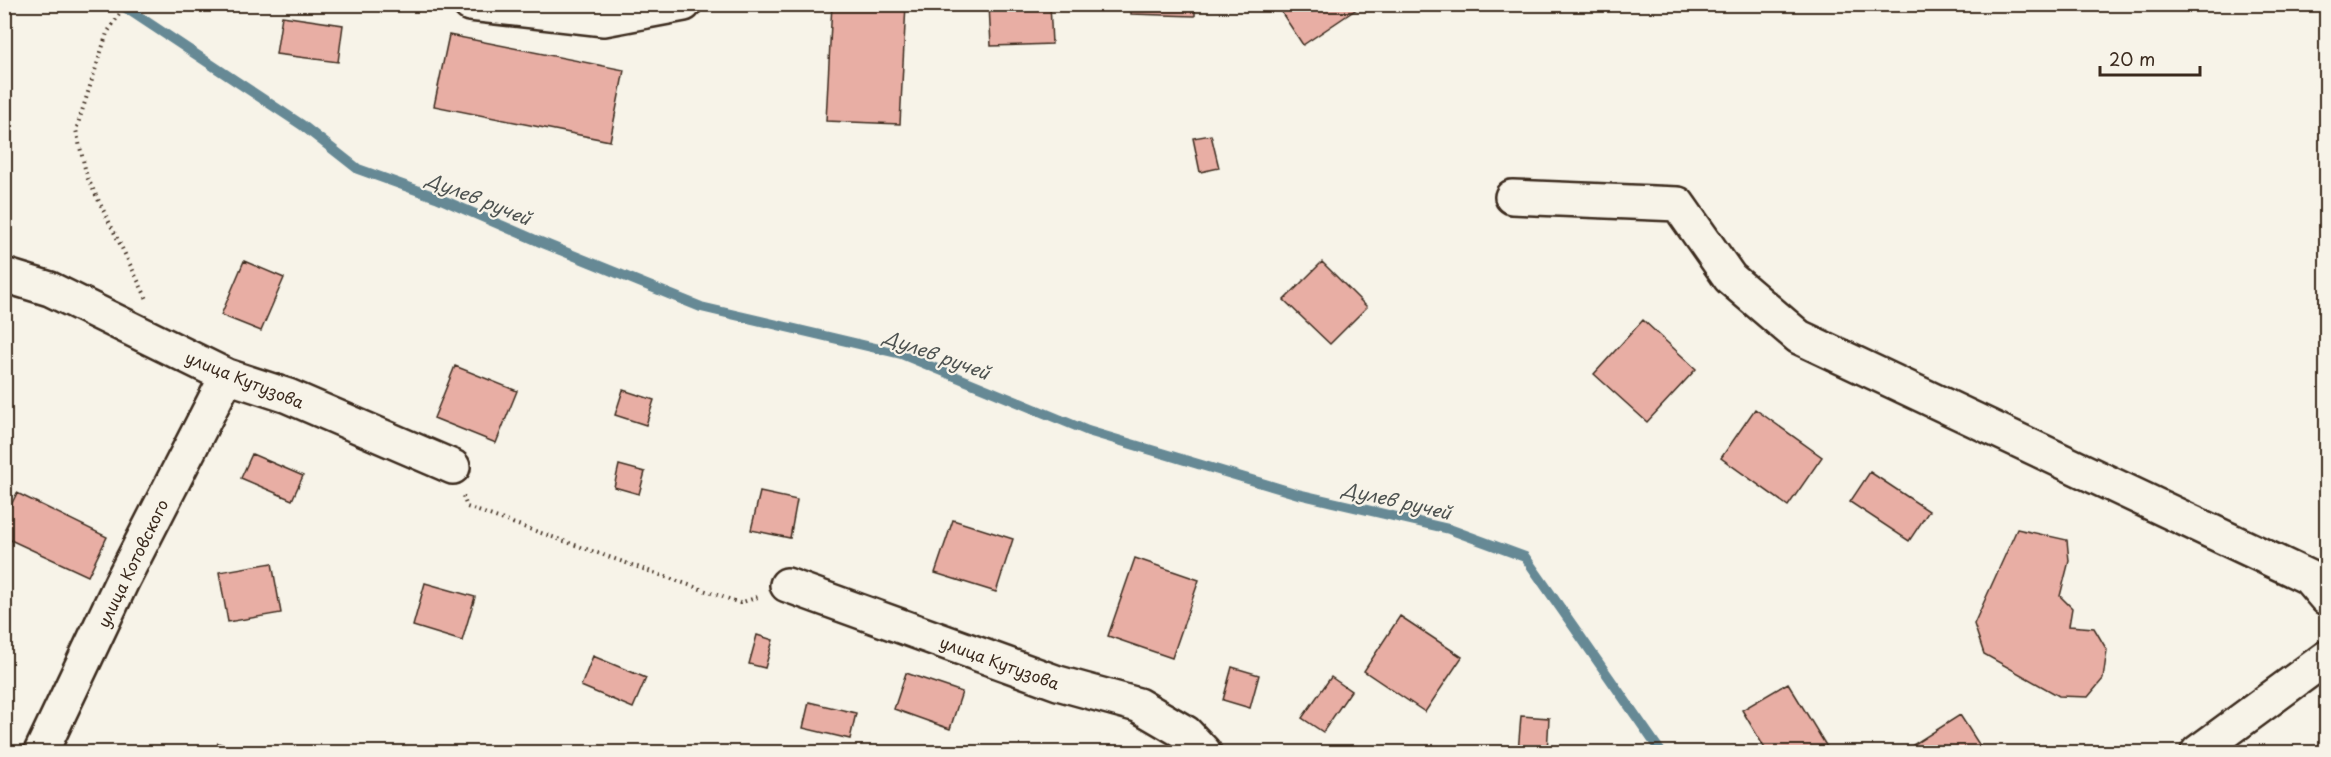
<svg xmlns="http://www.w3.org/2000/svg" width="2331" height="757" viewBox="0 0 2331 757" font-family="'Playpen Sans',sans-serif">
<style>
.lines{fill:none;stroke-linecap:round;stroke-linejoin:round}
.stream{stroke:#668995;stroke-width:10}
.building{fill:#e8aea4;stroke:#3b2a1e;stroke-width:1.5}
.minor-casing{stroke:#3b2a1e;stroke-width:38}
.path{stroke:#3b2a1e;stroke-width:4;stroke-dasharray:1.5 4.5;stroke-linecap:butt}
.minor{stroke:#f7f3e8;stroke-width:33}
.labels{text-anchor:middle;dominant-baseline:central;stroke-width:4.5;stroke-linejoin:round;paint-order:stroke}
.street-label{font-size:16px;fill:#3b2a1e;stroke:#f7f3e8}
.water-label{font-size:18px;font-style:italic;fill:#4d5250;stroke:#f7f3e8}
</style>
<rect width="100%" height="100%" fill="#f7f3e8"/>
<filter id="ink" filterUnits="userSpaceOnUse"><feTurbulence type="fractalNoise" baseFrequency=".0167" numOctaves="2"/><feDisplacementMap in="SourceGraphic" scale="12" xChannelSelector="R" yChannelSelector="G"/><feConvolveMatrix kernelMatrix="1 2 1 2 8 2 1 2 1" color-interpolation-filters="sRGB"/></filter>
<g filter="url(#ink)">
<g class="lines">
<path class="stream" d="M120,4l182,121 56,44 78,28 102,44 163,66 200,47 187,77 210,63 151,35 76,28 136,195"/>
</g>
<path class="building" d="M832,4h74l-6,120 -74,-3z
M989,4h61l2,40 -61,2z
M1131,4h64v12l-64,-2z
M1276,4h88l-61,41z
M282,16l61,9 -5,37 -62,-8z
M449,35l175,35 -14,71 -176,-35z
M1211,135l8,33 -19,4 -7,-34z
M244,261l40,17 -23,53 -40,-16z
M1322,262l45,45 -37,37 -46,-44z
M1643,320l53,49 -49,53 -53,-48z
M455,366l62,25 -21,52 -62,-25z
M623,390l31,10 -8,25 -31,-10z
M1755,409l67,48 -34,49 -67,-48z
M252,454l51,22 -11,24 -51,-22z
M619,465l26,7 -6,22 -25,-7z
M1870,472l59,39 -20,30 -59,-39z
M760,492l37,8 -7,38 -39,-8z
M17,493l90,44 -19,39 -84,-39v-18z
M953,520l60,19 -17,53 -61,-19z
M2017,529l50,11 2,21 -9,35 12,12 -3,18 25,2 13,22 -4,29 -15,18 -29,-1 -75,-42 -10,-30z
M1135,558l64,22 -27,78 -64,-22z
M272,563l9,50 -53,9 -9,-50z
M425,583l50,14 -13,44 -49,-15z
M1400,616l62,41 -37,55 -61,-41z
M757,635l16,5 -8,28 -16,-4z
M593,656l53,22 -13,30 -52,-22z
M1232,667l27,8 -9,33 -27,-8z
M906,673l56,19 -12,37 -56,-20z
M1331,677l20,14 -28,41 -21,-14z
M1788,683l42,69h-63l-25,-42z
M809,702l47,11 -6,26 -47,-11z
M1960,715l24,37h-82z
M1521,716l28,2 -2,34h-29z
M218,743l24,9h-28z"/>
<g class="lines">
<defs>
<path id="minor" d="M470,4l134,15 80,-15
M1512,197l166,7 52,74 69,59 509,240 18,21
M4,275l46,14 177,87 61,20 165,71
M787,585l271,98 80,22 48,28 18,19
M41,752l81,-171 105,-205
M2198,752l128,-94"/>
</defs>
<use href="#minor" class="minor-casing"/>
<path class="path" d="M126,4l-19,29 -31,97 11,47 60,122
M463,496l4,11 273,96 18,-6"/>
<use href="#minor" class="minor"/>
</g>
</g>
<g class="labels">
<g class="street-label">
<text transform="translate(245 379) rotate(22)">улица Кутузова</text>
<text transform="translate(132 563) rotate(-64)">улица Котовского</text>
<text transform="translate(1000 662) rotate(20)">улица Кутузова</text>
</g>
<g class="water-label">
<text transform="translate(479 198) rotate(22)">Дулев ручей</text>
<text transform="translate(937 354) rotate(20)">Дулев ручей</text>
<text transform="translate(1397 500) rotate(13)">Дулев ручей</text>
</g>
</g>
<rect width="2331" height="757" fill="none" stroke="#f7f3e8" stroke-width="24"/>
<rect x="12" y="12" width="2307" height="733" fill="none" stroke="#3b2a1e" stroke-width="2" filter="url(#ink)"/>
<path d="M2100 66v9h100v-9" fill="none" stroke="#3b2a1e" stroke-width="3"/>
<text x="2109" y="66" font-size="18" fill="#3b2a1e" stroke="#f7f3e8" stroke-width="4.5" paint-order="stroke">20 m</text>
</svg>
